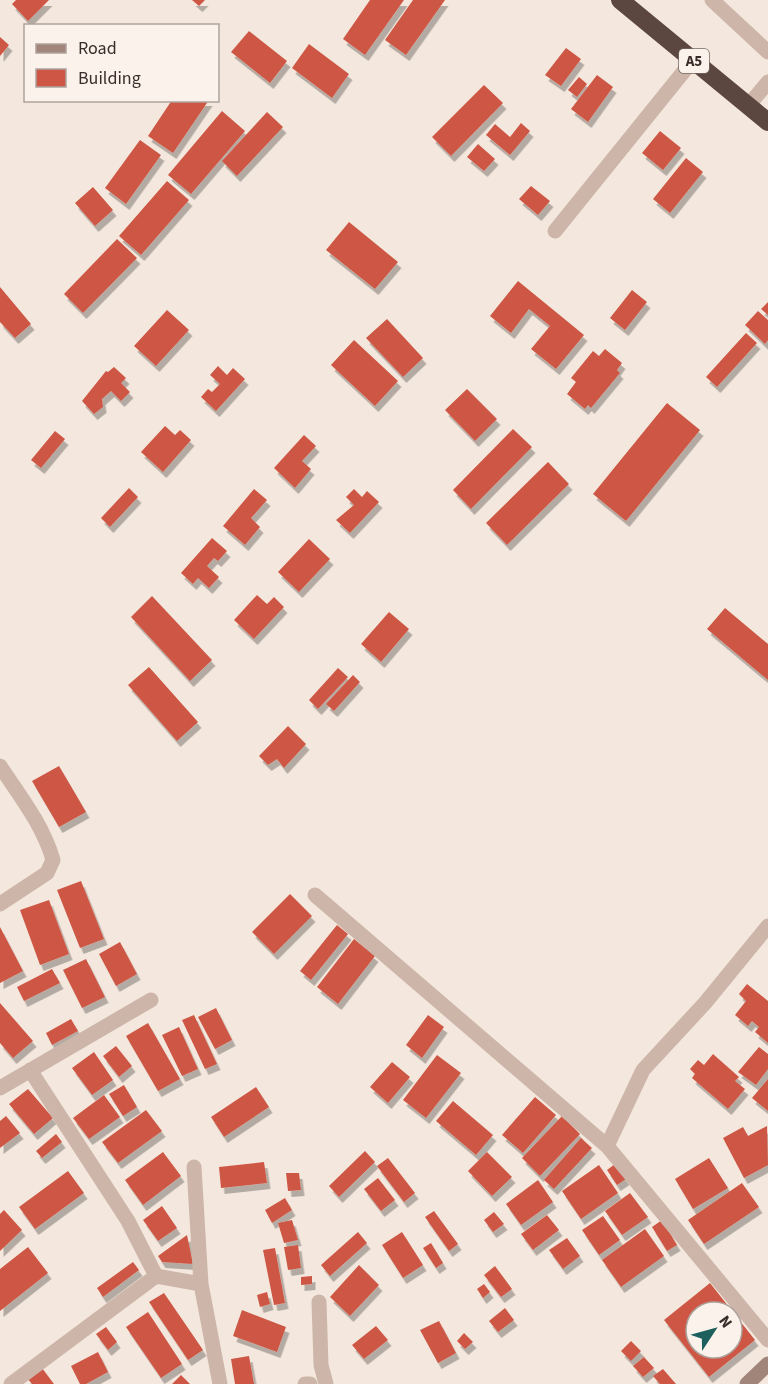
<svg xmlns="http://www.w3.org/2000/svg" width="768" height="1384" viewBox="0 0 768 1384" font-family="'Source Sans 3',sans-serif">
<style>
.building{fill:#cd5744;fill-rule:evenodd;filter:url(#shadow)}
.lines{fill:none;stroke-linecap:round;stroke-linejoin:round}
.street{stroke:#cdb6a9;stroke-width:15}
.secondary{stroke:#a1847a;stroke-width:15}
.highway{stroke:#5c4640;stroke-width:18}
.labels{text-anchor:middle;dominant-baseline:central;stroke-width:6;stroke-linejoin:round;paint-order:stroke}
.shield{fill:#fbf2eb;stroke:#746863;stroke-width:1.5}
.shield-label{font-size:15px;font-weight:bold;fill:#3a2d29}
</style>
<defs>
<filter id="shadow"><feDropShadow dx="3.5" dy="6" stdDeviation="0" flood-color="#0004"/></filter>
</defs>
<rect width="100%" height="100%" fill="#f4e8de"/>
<path class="building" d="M16,0h33l-21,21 -16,-17z
M192,0h13l-6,6z
M370,0h34l-39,55 -22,-16z
M413,0h32l-39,55 -21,-15z
M249,31l38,30 -17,22 -39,-31z
M0,37l9,8 -9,11z
M309,44l40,30 -17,24 -40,-30z
M566,48l15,11 -20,27 -16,-11z
M597,75l16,12 -25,35 -17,-13z
M579,77l8,7 -10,13 -9,-7z
M484,85l19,18 -52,53 -19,-19z
M172,100h37l-36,53 -25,-17z
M222,111l23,20 -54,63 -23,-19z
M267,112l16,15 -46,49 -15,-15z
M521,123l9,8 -20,24 -24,-20 9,-11 15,13z
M660,131l21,17 -18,22 -21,-17z
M140,140l21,15 -35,49 -21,-16z
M478,144l17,15 -11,12 -17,-14z
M686,158l17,14 -33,41 -17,-14z
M167,181l22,19 -48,55 -22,-19z
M531,186l19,15 -12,14 -19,-16z
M93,187l20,23 -18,16 -20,-23z
M349,222l49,40 -23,27 -49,-39z
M117,239l20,19 -54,55 -19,-19z
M518,281l66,54 -28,34 -25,-20 19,-23 -21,-17 -18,24 -21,-17z
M0,287l31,37 -16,14 -15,-16z
M632,290l15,12 -22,28 -15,-12z
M768,302v13l-7,-6z
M167,310l22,20 -33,36 -22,-20z
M758,311l10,9v20l-3,4 -20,-19z
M387,319l36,39 -20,19 -37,-39z
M746,333l11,10 -40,44 -11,-10z
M354,340l44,41 -23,25 -44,-41z
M605,349l17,14 -5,7 3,3 -29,35 -3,-3 -3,4 -18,-15 9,-12 -5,-4 22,-27 6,5z
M218,366l9,9 6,-7 12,11 -29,32 -15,-14 7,-8 4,3 8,-8 -10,-9z
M114,367l12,11 -5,5 9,9 -9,9 -10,-10 -9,8 1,8 -9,7 -12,-13 24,-30 2,1z
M467,389l30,30 -22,22 -30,-31z
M667,403l33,27 -74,91 -33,-27z
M165,426l10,9 5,-5 11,10 -28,32 -22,-20z
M513,429l19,18 -61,62 -18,-19z
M55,431l10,8 -24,29 -10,-8z
M304,435l12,11 -14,15 9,8 -16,19 -21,-20z
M548,462l21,22 -62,61 -21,-22z
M129,488l9,9 -28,30 -9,-9z
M254,489l13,11 -16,18 9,9 -15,18 -22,-19z
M354,489l8,8 5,-6 12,11 -29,31 -14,-13 18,-15 -8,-8z
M212,538l15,13 -9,10 -4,-3 -7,8 12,11 -10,11 -11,-10 -5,6 -12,-11z
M309,539l21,20 -31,33 -21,-20z
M257,595l10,9 7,-7 10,10 -30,32 -20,-19z
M152,596l60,64 -22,21 -59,-64z
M725,608l43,36v36l-61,-51z
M389,612l20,17 -28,33 -20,-18z
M149,667l49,55 -21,19 -49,-56z
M338,668l10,9 -30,32 -9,-9z
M353,675l7,7 -26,29 -8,-7z
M288,726l18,18 -22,24 -7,-9 -9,6 -9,-9z
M59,766l27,46 -27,15 -27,-46z
M81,881l23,58 -24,9 -23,-58z
M290,894l22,22 -38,38 -22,-22z
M49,900l20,54 -29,11 -20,-55z
M337,925l11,9 -37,46 -11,-9z
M0,927l23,44 -23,12z
M354,939l21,17 -37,48 -21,-17z
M120,942l17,32 -21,12 -17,-32z
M86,959l19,38 -23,11 -19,-38z
M52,969l8,14 -36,18 -7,-14z
M747,984l21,17v42l-13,-11 4,-5 -7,-6 -4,5 -13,-11 11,-14 -7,-7z
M0,1003l33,38 -20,17 -13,-15z
M216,1008l16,32 -17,9 -17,-32z
M194,1015l23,49 -12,5 -23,-49z
M428,1015l16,12 -22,31 -16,-13z
M71,1019l7,12 -26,14 -6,-12z
M148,1023l32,56 -22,12 -32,-55z
M179,1027l19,42 -16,7 -20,-41z
M116,1046l16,20 -13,11 -16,-21z
M759,1047l9,7v15l-12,16 -18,-13z
M94,1052l19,28 -21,15 -20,-27z
M713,1054l26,23 -4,4 10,8 -17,20 -36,-31 3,-4 -5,-5 8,-9 6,5z
M437,1055l24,18 -35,45 -23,-18z
M392,1062l18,15 -22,26 -18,-16z
M768,1079v32l-16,-13z
M124,1085l13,22 -14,9 -14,-22z
M256,1087l13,20 -45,30 -13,-20z
M28,1089l25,29 -19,16 -25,-30z
M104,1095l16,22 -31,22 -16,-21z
M535,1097l21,18 -33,38 -21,-18z
M453,1101l40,34 -17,20 -40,-34z
M146,1110l16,21 -44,32 -16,-21z
M6,1116l14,17 -20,15v-27z
M562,1116l18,18 -40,42 -18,-18z
M767,1126l1,39 -24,13 -21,-40 20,-11 5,9z
M56,1134l6,8 -20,16 -6,-7z
M581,1138l11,10 -38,41 -10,-9z
M365,1151l10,11 -36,35 -10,-11z
M163,1152l18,24 -38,29 -18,-25z
M487,1152l25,25 -20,19 -24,-25z
M388,1158l27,35 -11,9 -27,-36z
M709,1158l19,30 -35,21 -18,-30z
M264,1162l3,21 -46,5 -2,-21z
M615,1164l11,15 -9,6 -10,-15z
M599,1165l19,28 -37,26 -19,-28z
M68,1171l16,22 -49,36 -16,-22z
M286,1173h13l2,17 -13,1z
M378,1178l17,22 -14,11 -17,-22z
M538,1180l15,22 -32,23 -15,-21z
M742,1183l17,24 -55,37 -16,-24z
M630,1193l18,24 -26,18 -17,-24z
M285,1198l7,12 -20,13 -7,-13z
M162,1206l15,22 -19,13 -15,-21z
M4,1210l18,20 -22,21v-37z
M434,1211l24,33 -9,7 -24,-34z
M494,1212l10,12 -11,8 -9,-12z
M547,1215l12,15 -26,20 -12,-16z
M603,1216l17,24 -21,15 -17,-25z
M292,1220l6,20 -14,3 -6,-20z
M662,1220l15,25 -10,6 -15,-24z
M645,1229l19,27 -43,31 -19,-27z
M358,1232l9,11 -37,33 -9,-11z
M402,1232l21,33 -20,13 -21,-33z
M187,1235l6,29 -31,-2 -4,-6z
M567,1238l13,18 -17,13 -14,-19z
M431,1243l12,20 -7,5 -13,-20z
M298,1245l3,23 -13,2 -4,-23z
M28,1247l20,26 -48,38v-42z
M275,1248l10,55 -11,2 -11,-55z
M133,1262l6,8 -36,27 -6,-9z
M359,1265l20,20 -29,31 -20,-19z
M495,1266l17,23 -11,8 -17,-22z
M312,1276v8l-11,1v-8z
M710,1283l45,57 -46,37 -45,-57zM696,1312h36v36h-36z
M484,1284l6,8 -7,6 -6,-9z
M267,1292l3,12 -10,3 -3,-12z
M164,1293l39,57 -15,10 -39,-58z
M505,1308l9,12 -16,12 -9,-11z
M242,1310l44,17 -9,25 -44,-16z
M148,1312l34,52 -21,14 -35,-51z
M439,1321l17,32 -18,10 -18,-33z
M376,1326l12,14 -24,19 -12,-14z
M106,1327l11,15 -9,8 -12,-16z
M464,1333l9,9 -8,7 -8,-8z
M631,1341l10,10 -10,10 -10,-10z
M98,1352l10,20 -22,12h-6l-9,-18z
M249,1356l5,28h-19l-4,-25z
M644,1357l10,11 -11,9 -10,-11z
M42,1368l12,16h-22l-5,-6z
M663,1369l13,15h-16l-7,-8z
M181,1375l9,9h-18z"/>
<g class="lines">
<path class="street" d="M712,0l56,52
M748,106l20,-24
M555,231l138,-171
M0,766c20,30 43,59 53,94l-6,13 -47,31
M315,895l292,251 161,194
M30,1070l98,151 28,55
M0,1088l151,-88
M607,1146l36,-76 62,-67 63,-77
M194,1167l7,117
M319,1302l2,63 5,19
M11,1384l145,-108 45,8 19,100
M305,1384h5"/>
<path class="secondary" d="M747,1384l21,-20"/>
<path class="highway" d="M620,0l148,122"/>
</g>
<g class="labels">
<rect class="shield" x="679" y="49" width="30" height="24" rx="4.5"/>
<g class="shield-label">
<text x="694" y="61">A5</text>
</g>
</g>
<rect x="24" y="24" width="195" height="78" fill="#fbf2eb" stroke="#aea39d" stroke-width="1.5"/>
<rect x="36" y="44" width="30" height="9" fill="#a1847a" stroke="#aea39d" stroke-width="1.5"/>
<text x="78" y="54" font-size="18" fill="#3a2d29">Road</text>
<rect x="36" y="69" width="30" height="18" fill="#cd5744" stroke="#aea39d" stroke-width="1.5"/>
<text x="78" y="84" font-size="18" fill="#3a2d29">Building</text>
<g transform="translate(714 1330) rotate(54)"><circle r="28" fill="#fbf2eb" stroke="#aea39d" stroke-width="1.5"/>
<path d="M0-4.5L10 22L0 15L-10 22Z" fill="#1c5f5c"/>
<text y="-9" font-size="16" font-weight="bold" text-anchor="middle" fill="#3a2d29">N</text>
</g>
</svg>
